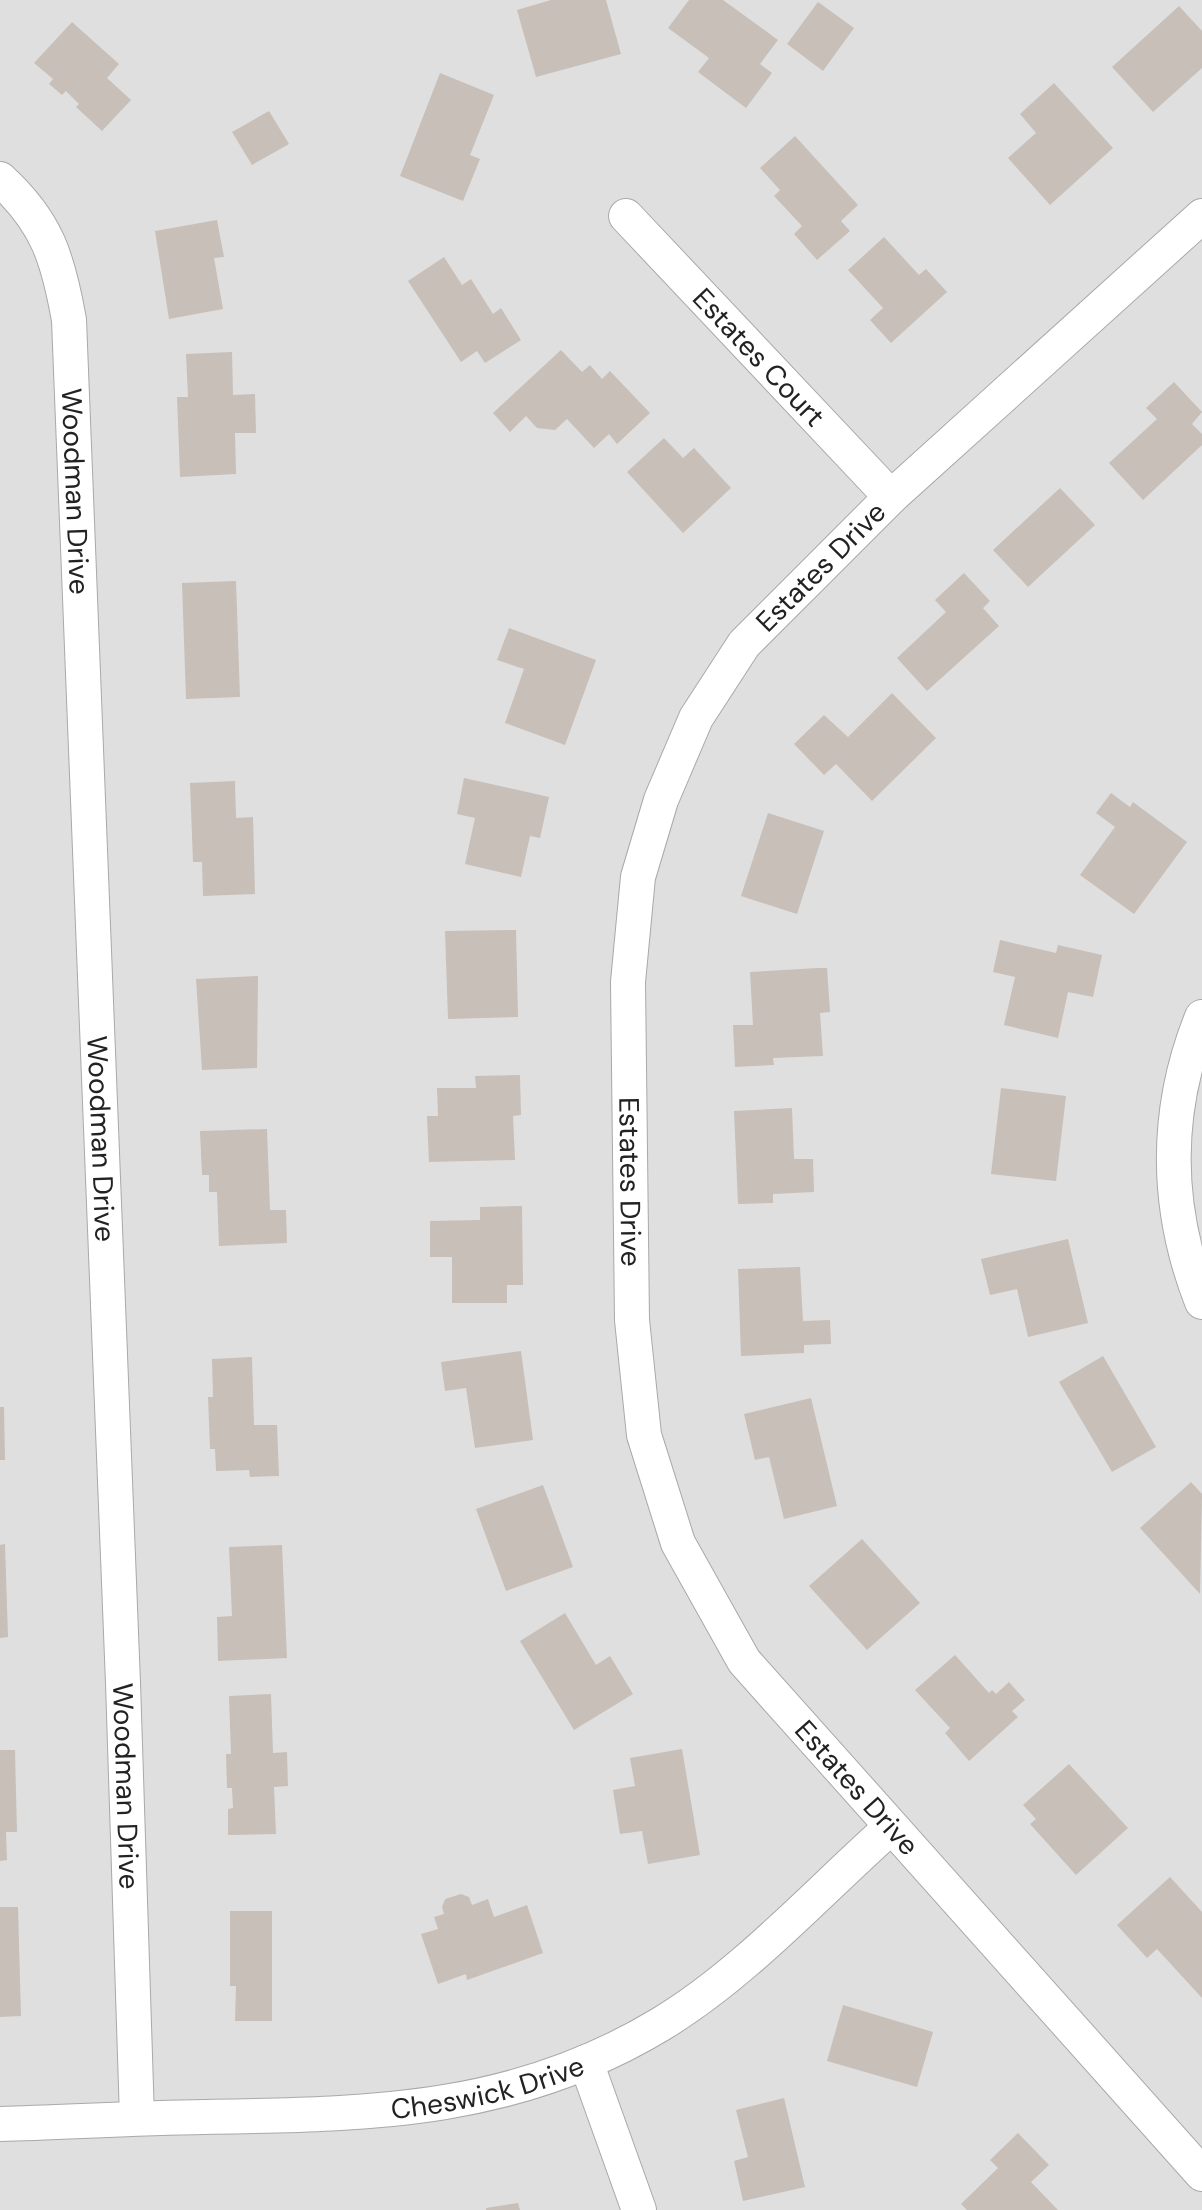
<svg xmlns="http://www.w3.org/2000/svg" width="1202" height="2210" viewBox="0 0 1202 2210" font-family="'DM Sans',sans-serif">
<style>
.residential{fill:#e0dfdf}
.building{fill:#c7bfb8}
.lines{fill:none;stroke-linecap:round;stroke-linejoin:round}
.street-casing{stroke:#a9a9a9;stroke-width:36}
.street{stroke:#fff;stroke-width:34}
.labels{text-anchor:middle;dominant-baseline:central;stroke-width:6;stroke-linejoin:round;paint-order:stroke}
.street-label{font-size:28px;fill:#222;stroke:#fff}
</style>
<rect width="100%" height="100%" fill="#f2efe9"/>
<path class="residential" d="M0,0h1202v2210h-1202z"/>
<path class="building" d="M551,0h55l15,54 -85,23 -19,-67z
M689,0h34l55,40 -18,24 12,9 -26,35 -48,-36 11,-14 -41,-30z
M818,2l36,26 -31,43 -36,-27z
M1179,6l23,25v37l-49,44 -41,-45z
M72,22l47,42 -12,14 24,22 -29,31 -26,-24 3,-3 -13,-13 -4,4 -13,-11 4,-5 -19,-16z
M440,73l54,22 -24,60 10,4 -17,42 -63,-25z
M1054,83l59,65 -63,57 -42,-47 28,-25 -16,-19z
M269,111l20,33 -37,21 -20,-33z
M795,136l63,69 -17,16 9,10 -33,29 -23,-26 8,-8 -28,-30 6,-6 -20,-22z
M217,220l7,37 -10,1 9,51 -54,10 -14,-88z
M884,237l35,38 7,-6 21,23 -56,51 -21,-23 13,-12 -35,-38z
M444,257l18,28 9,-6 22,35 8,-6 20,32 -36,23 -8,-12 -16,11 -53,-81z
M561,350l21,22 8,-7 12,14 8,-8 40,42 -33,31 -8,-10 -15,14 -27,-29 -12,11 -18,-2 -11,-12 -16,16 -17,-19z
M232,352l1,43 22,-1 1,39h-21l1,41 -56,3 -3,-80h11l-2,-43z
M1174,382l28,30 -10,12 10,10v11l-59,55 -34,-37 48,-44 -11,-11z
M664,438l19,20 11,-10 37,40 -48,45 -56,-61z
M1060,488l35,37 -67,62 -35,-37z
M964,573l26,28 -7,7 16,18 -72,65 -30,-33 49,-46 -11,-12z
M236,581l4,116 -54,2 -4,-116z
M509,628l87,32 -31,85 -60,-22 19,-54 -27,-9z
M892,693l44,45 -64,63 -36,-37 -12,11 -30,-31 30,-29 24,22z
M464,778l85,19 -9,41 -10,-2 -9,41 -56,-13 10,-46 -18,-4z
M235,781l1,37 17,-1 2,77 -52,2 -1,-34h-9l-3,-79z
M1111,793l19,14 3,-5 54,40 -53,72 -54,-39 35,-48 -19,-14z
M768,813l56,18 -27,83 -56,-18z
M516,930l2,87 -70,2 -3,-88z
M1000,940l56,13 2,-8 44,10 -9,42 -25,-5 -10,46 -54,-13 11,-48 -22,-5z
M818,968h9l3,44 -10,1 3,43 -50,2 1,7 -39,2 -2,-42h20l-3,-53z
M258,976l-1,92 -55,2 -6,-91z
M520,1075l1,40 -8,1 2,44 -86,2 -2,-46h11l-1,-28h39l-1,-12z
M1001,1088l65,8 -10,85 -65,-7z
M792,1108l2,51h19l1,33 -41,2v9l-35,1 -4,-93z
M267,1129l3,81h16l1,33 -68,3 -2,-54h-8v-17h-7l-2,-44z
M522,1206l1,79h-16v18h-55v-46h-22v-36l50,-1v-13z
M1068,1239l20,84 -60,14 -11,-48 -27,6 -9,-36z
M800,1267l3,54 27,-1 1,24 -27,1v8l-63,3 -3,-87z
M521,1351l12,89 -58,8 -9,-60 -21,3 -4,-29z
M1103,1356l53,91 -44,25 -53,-90z
M252,1357l2,68h23l2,51 -29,1 -1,-7 -33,1 -1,-22h-5l-2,-52h5l-1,-38z
M811,1398l26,108 -53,13 -15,-62 -14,3 -11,-46z
M0,1407h4l1,53h-5z
M1191,1482l11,12 -2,100 -60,-66z
M543,1485l30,82 -67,24 -30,-82z
M862,1539l58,64 -53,47 -58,-64z
M5,1544l3,93 -8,1v-93z
M282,1545l5,113 -69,3 -1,-44 15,-1 -3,-69z
M565,1613l31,52 14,-9 23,38 -59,36 -54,-89z
M955,1655l34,38 3,-3 4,4 13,-12 16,18 -13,11 6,6 -49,44 -24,-28 5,-5 -35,-38z
M271,1694l2,59 14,-1 1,34 -14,1 2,47 -48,1v-26l5,-1 -1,-20h-5l-1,-34h5l-2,-58z
M682,1749l18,106 -52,9 -6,-33 -22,3 -7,-44 22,-4 -5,-28z
M0,1750h15l2,82h-11l1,28 -7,1z
M1069,1764l59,64 -52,47 -46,-51 6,-5 -13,-14z
M1170,1877l32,35v86l-45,-49 -10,9 -30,-33z
M461,1894l8,3 3,8 16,-6 6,18 33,-12 16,48 -76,27 -1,-6 -28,10 -17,-50 17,-5 -4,-12 10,-3 -2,-7 3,-8z
M0,1907h18l3,109 -21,1z
M230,1911h42v110h-37l1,-35h-6z
M843,2005l90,27 -16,55 -90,-26z
M784,2098l21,89 -62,14 -9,-40 14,-4 -12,-47z
M1018,2133l31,32 -18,17 27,28h-91l-6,-6 37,-36 -8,-8z
M518,2203l2,7h-34v-2z"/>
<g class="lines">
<defs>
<g id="street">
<path id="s1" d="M0,179c47,43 58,79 69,141l54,1363 14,435"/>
<path id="s2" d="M626,216l265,281"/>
<path id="s3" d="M1202,216l-311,281 -147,147 -48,74 -35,82 -23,77 -10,105 4,338 12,115 34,108 66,118 458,513"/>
<path d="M1202,1017c-38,94 -37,191 0,285"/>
<path d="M586,2062l53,148"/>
<path id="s4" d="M0,2124c68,-2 137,-6 205,-7 166,-3 309,-4 456,-93 83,-50 156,-131 229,-196"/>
</g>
</defs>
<use href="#street" class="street-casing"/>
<use href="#street" class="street"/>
</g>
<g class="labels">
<g class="street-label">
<text stroke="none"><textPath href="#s2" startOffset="194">Estates Court</textPath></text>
<text stroke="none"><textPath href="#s1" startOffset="332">Woodman Drive</textPath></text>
<text transform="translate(821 567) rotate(-45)">Estates Drive</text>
<text stroke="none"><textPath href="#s1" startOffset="980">Woodman Drive</textPath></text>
<text stroke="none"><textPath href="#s3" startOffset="1190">Estates Drive</textPath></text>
<text stroke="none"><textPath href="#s1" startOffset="1628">Woodman Drive</textPath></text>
<text stroke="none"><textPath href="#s3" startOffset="1862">Estates Drive</textPath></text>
<text stroke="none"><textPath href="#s4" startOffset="490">Cheswick Drive</textPath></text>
</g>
</g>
</svg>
